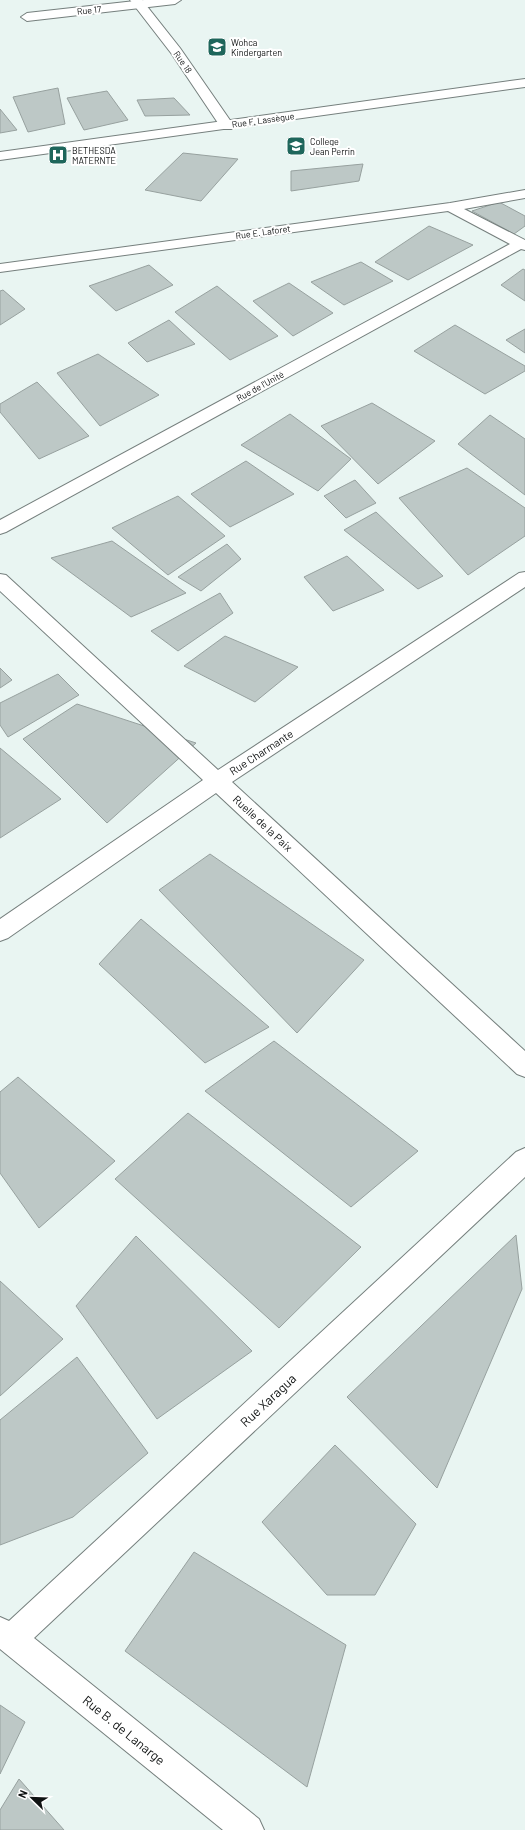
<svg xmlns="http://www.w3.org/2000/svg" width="525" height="1830" viewBox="0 0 525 1830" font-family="Barlow,sans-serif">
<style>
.building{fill:#bdc8c6;stroke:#97a19f}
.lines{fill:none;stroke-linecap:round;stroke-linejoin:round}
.lane-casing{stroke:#757f7d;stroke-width:2}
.street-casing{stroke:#757f7d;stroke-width:2}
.secondary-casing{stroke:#757f7d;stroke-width:2}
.lane{fill:#fff;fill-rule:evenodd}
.street{fill:#fff;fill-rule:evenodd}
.secondary{fill:#fff;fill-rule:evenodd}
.labels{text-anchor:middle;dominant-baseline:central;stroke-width:4;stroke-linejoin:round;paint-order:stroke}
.far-street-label{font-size:9px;fill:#0f1212;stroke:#fff}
.far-poi-label{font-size:9px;fill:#0f1212;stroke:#fff;text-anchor:start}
.street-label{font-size:11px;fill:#0f1212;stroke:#fff}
.near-street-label{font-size:13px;fill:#0f1212;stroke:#fff}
</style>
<rect width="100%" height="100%" fill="#e9f5f2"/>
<path class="building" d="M58,88l7,36 -37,8 -15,-35z
M107,91l21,29 -44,10 -17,-32z
M174,98l16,17 -45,1 -8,-16z
M0,109l17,21 -17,3z
M183,153l55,6 -37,42 -56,-11z
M363,164l-4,17 -68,10v-20z
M499,202l26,14v10l-11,8 -42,-23z
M429,226l44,19 -65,35 -33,-18z
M361,262l32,19 -49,24 -33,-23z
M149,265l24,20 -57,26 -27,-25z
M523,269l2,1v31l-24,-16z
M289,283l44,30 -40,23 -40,-35z
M217,286l61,50 -48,24 -55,-48z
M3,290l22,19 -25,16v-34z
M169,320l26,24 -48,18 -19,-19z
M455,325l70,41v5l-40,23 -71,-43z
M525,329v24l-19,-13z
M98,354l61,41 -59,31 -43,-53z
M37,382l52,54 -50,23 -39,-47v-8z
M372,403l63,38 -57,43 -57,-58z
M290,414l61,45 -33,32 -77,-46z
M490,415l35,24v56l-67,-51z
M246,461l48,33 -64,33 -39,-33z
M467,468l58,40v28l-57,39 -69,-77z
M355,480l21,23 -30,15 -22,-22z
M178,496l47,40 -57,39 -56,-47z
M376,512l67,64 -25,13 -74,-59z
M112,541l74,52 -55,24 -80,-59z
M227,544l14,15 -40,32 -23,-14z
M347,556l37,34 -51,21 -29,-34z
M220,593l13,20 -55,38 -27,-20z
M225,636l73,31 -43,35 -71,-36z
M0,668l12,12 -12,8z
M58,674l21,21 -71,42 -8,-12v-22z
M77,704l119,39 -89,80 -84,-84z
M0,748l61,51 -61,39z
M210,854l154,106 -67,73 -138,-143z
M141,919l128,108 -64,36 -106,-99z
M274,1041l144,110 -67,56 -146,-116z
M18,1077l97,84 -76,67 -39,-55v-81z
M188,1113l173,134 -82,81 -164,-149z
M516,1235l6,54 -85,199 -90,-91z
M136,1236l116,115 -95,68 -81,-113z
M0,1281l63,58 -63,57z
M77,1357l71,96 -75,64 -73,28v-125z
M335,1445l81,79 -41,71h-48l-65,-73z
M194,1552l152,93 -39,142 -182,-136z
M0,1705l25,17 -25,52z
M19,1779l45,51h-64v-20z"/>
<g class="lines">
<defs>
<path id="lane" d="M144,0h37l-6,4 -148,17 -6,-4 6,-4z"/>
<path id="street" d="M130,0h12l38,48 54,78 -2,3h-10l-51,-76z
M525,190v8l-61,11 61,31v10l-4,-1 -515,283 -6,2v-14l510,-276 -62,-33 -448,61v-8l450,-61z
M525,572v15l-293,195 293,269v26l-8,-3 -301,-281 -208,145 -8,3v-22l203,-139 -203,-189v-17l6,1 212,195 301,-197z
M525,1148v29l-491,461 225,181 5,11h-41l-223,-181v-32l9,4 507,-469z"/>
<path id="secondary" d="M525,79v8l-525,73v-8z"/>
</defs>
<use href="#lane" class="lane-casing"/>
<use href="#street" class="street-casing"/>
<use href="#secondary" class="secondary-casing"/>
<use href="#lane" class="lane"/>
<use href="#street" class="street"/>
<use href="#secondary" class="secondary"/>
</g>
<defs>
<symbol id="school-square" viewBox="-11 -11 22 22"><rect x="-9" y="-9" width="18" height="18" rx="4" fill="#1e665b" stroke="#fff"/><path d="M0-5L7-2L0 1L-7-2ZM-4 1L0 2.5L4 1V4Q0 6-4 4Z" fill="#fff"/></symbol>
<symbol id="hospital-square" viewBox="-11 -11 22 22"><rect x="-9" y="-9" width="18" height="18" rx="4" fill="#1e665b" stroke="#fff"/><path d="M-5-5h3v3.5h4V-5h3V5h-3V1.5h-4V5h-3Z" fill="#fff"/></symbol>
</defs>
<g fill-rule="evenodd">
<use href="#school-square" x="206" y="36" width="22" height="22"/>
<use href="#school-square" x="285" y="135" width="22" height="22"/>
<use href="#hospital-square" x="47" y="144" width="22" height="22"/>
</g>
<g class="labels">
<g class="far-street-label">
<text transform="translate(89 10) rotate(-6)">Rue 17</text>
<text transform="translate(183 62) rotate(55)">Rue 18</text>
<text transform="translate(263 120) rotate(-8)">Rue F. Lassègue</text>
<text transform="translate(263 232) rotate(-8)">Rue E. Laforet</text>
<text transform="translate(260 386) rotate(-29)">Rue de l'Unité</text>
</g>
<g class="far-poi-label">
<text x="231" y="42">Wohca<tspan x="231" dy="10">Kindergarten</tspan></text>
<text x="310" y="141">College<tspan x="310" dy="10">Jean Perrin</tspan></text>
<text x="72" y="150">BETHESDA<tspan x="72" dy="10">MATERNTE</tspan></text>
</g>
<g class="street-label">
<text transform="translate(261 752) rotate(-33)">Rue Charmante</text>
<text transform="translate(263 823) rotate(43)">Ruelle de la Paix</text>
</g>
<g class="near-street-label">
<text transform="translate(268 1400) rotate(-43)">Rue Xaragua</text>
<text transform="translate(124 1730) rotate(39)">Rue B. de Lanarge</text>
</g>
</g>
<g transform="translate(32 1798) rotate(293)" stroke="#ffffff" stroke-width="3" paint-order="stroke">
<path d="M0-3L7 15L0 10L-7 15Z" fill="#0f1212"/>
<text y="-6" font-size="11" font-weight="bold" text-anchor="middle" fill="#0f1212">N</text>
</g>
</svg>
